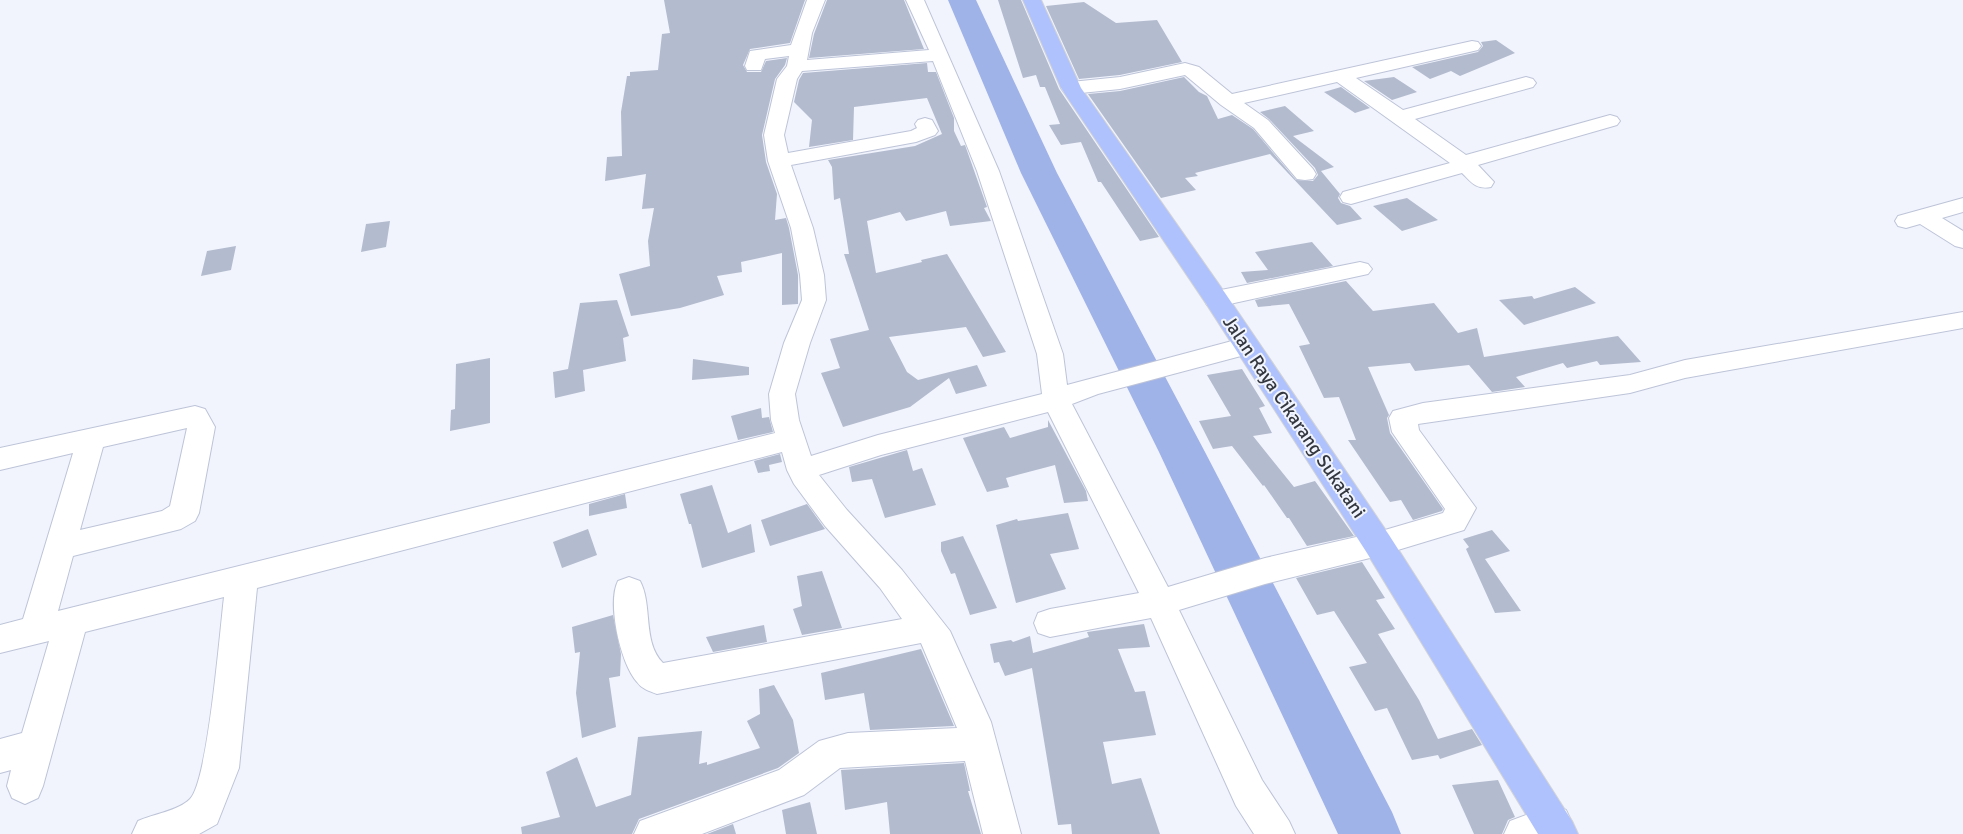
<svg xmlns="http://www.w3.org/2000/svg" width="1963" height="834" viewBox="0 0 1963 834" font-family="Signika,sans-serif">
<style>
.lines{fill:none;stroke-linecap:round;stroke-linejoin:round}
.river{fill:#a0b3e8;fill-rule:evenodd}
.building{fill:#b3bbce}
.minor-casing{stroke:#bdc4d8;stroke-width:2}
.major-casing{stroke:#d2d3d5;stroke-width:2}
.minor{fill:#fff;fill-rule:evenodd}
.major{fill:#afc2fd;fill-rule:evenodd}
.labels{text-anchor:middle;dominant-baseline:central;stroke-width:4;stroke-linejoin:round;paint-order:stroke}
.street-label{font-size:19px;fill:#34373f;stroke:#f1f4fd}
</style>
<rect width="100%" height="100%" fill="#f1f4fd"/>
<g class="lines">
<path class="river" d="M948,0h28l81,173 148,279 187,360 9,22h-63l-179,-382 -138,-279z"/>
</g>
<path class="building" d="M664,0h141l-15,43 -40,6 -7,16 4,7h14l5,-11 21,-3 -2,7 -10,14 -13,56 4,27 11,32 -2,26 11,-2 3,10 9,47v29l-16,1v-52l-41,9 1,10 -25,4 7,19 -44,13 -49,8 -12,-42 31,-8 -2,-25 6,-33 -12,1 4,-35 -41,7 2,-24 15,-1 -1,-44 6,-36h3v-4l28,-2 4,-36 8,-1z
M827,0h77l20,49 -115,9 5,-24z
M998,0h23l38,89 100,148 -19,4 -39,-59h-3l-17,-40 -20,3 -12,-20 11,-1 -15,-37h-5l-4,-12 -13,3z
M1084,2l32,21 41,-3 25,42 -62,13 -41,4 -33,-73z
M1496,40l19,13 -55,23 -9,-5 -21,8 -18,-12 66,-15 5,-6 -2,-4z
M927,63l1,9h8l18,46v13l7,15 4,-1 22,62 -3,1 7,13 -41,5 -4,-15 -40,10 -6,-9 -33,9 9,52 46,-11 -1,-2 26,-6 59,98 -23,5 -17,-30 -77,10 18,35 11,8 59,-15 10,21 -31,8 -7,-16 -39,29 -67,20 -22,-54 19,-5 -10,-29 39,-9 -25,-76h5l-9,-56 -6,2 -2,-33 -4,-7 87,-14 27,-12 -15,-36 -73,9 -1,33 -44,7 3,-27 -18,-18 5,-22 4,-7z
M1184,77l15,15 8,4 11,23 14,-4 21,14 43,51 17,1 5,-6 -3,-7 -46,-49 -9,-7 25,-6 29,25 -21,5 41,31 -13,4 19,23 -2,4 3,5 9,3 12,13 -25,6 -67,-71 -75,19 3,3 -13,2 11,12 -35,8 -73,-104 32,-3z
M1394,77l23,15 -25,8 -28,-19z
M1341,87l29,21 -15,5 -31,-21z
M1407,198l31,22 -36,11 -29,-25z
M390,221l-4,26 -25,5 5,-28z
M1312,242l21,24 -86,17 -6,-11 27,-2 -13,-18z
M236,246l-5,24 -30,6 6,-25z
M1346,281l27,30 61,-8 24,30 19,-5 7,29 134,-21 23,26 -41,3 -3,-4 -30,7 -4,-5 -47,14 9,10 -33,5 -23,-27 -54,6 -5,-8 -42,4 21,48 -2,3 3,15 53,76 -1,2 -29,9 -12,-20 -11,2 -42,-62h8l-17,-43 -15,1 -25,-52 11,-2 -21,-40 -31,3 -3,-7z
M1575,287l21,16 -72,22 -25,-25 33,-4 2,3z
M617,300l12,36 -6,2 3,23 -43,9 2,21 -30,7 -2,-26 15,-3 12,-66z
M490,358v65l-40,8 1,-21 4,-1 1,-45z
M693,359l56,8v8l-57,5z
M1242,369l23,37 -6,2 13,25 -19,3 41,51 21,-6 39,55 -47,10 -18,-28h-2l-23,-33 -1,1 -31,-40 -19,3 -14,-28 32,-5 -24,-41z
M761,408l1,10 7,-1 4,15 -35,8 -7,-24z
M1048,420l38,71 2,10 -24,2 -9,-38 -49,13 3,9 -22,5 -24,-54 41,-11 6,11 38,-11z
M907,450l6,21 9,-3 14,37 -51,13 -13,-39 -20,3 -3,-15z
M780,454l2,8 -13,3 1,6 -12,2 -4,-12z
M712,485l16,48 23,-9 4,28 -53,16 -11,-44h-2l-9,-30z
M625,494l2,14 -38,8v-12z
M807,504l18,25 -55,17 -9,-26z
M1068,513l11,36 -29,5 16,35 -50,14 -20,-78 21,-6 1,2z
M588,529l9,26 -35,13 -9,-26z
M1492,530l18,21 -25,8 36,52 -26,2 -29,-64 3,-2 -6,-8z
M963,536l34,72 -27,7 -15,-42 -4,1 -10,-23v-9z
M1362,562l23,36 -9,2 19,29 -17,5 41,66 19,39 34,-10 10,16 -42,14 -2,-4 -26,5 -25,-52 -12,3 -26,-44 18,-4 -33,-52 -17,4 -21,-37z
M822,571l20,57 -40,7 -9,-26 9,-3 -5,-30z
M613,615l8,39 -1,22 -11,2 7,49 -34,11 -6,-45 4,-41 -5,1 -3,-26z
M1144,624l6,23 -32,2 17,43 10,-1 11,44 -53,7 9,42 29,-6 19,56h-88l-1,-10 -13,1 -26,-157 -27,8 -6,-14 -5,1 -4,-19 21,-4 2,2 17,-6 3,17 56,-16 -2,-5z
M764,625l3,17 -54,10 -7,-15z
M921,649l33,77 -84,4 -6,-37 -39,7 -4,-27z
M774,685l19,35 6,33 -21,15 -139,51 -7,15h-110l-1,-7 39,-10 -14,-45 31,-15 19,50 35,-12 7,-58 64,-6 -3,33 8,-2v3l53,-17 -13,-27 13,-7 -1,-25z
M964,763l6,28h-2l13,43h-91l-3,-32 -42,8 -4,-40z
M1498,780l17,37 -7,3 -6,14h-28l-22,-49z
M810,802l7,32h-31l-4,-24z
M733,824l3,10h-29z"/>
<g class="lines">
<defs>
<path id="minor" d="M807,0h18l-13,33 -5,27 122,-10 -23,-50h18l75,171 64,183 4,31 180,-48 9,3 4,6 -4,6 -158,42 -26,10 96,183 97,-29 113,-26 65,-19 2,-4 -53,-77 -3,-14 4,-7 30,-8 207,-28 55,-15 278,-48v16l-278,50 -55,15 -212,31 1,6 57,78 -12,22 -86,26 -113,28 -86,26 83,170 27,41 6,13h-41l-18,-28 -85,-188 -101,19 -12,-4 -4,-10 4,-10 12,-4 89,-16 -91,-181 -167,43 -62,20 28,35 55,60 48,61 41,91 30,112h-38l-18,-73 -125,7 -36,27 -102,39h-68l6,-13 139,-51 40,-29 29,-8 109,-5 -36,-85 -264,51c-8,-3 -15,-5 -20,-12 -17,-19 -30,-79 -19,-101l11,-4 11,4c13,24 2,61 23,82l239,-44 -22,-31 -55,-62 -31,-42 -7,-14 -5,-18 -525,136 -18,180 -22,56 -18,10h-67l6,-13c15,-7 40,-10 52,-22 18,-18 30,-169 34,-202l-139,35 -42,154 -5,12 -13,6 -13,-6 -5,-12 4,-16 -11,3v-34l22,-6 27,-92 -49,12v-28l23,-6 50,-166 -73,17v-22l195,-42 10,3 10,18 -16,86 -4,8 -14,8 -108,27 -15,55 717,-178 -4,-13 -2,-26 15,-51 18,-43 -2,-25 -9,-47 -23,-67 -4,-26 13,-56 10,-13 2,-10 -24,3 -4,11h-14l-2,-4 5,-15 41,-6zM933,61l44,110 60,183 5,40 -164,41 -67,21 -12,-36 -4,-26 15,-51 16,-43 -2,-25 -11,-47 -22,-63 125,-23 19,-7 3,-4 -6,-11 -7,-2 -7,2 -3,4 2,4 -6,3 -123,22 -4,-18 13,-56 5,-8zM187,428l-17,78 -8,5 -82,19 23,-83z
M1472,41l6,1 3,4 -3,4 -122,28 47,32 123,-33 7,2 3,4 -3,4 -118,32 51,36 144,-40 7,2 3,4 -3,4 -139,40 16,17 -3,5c-15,3 -20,-5 -29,-14l-111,31 -8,-2 -3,-5 3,-5 107,-29 -113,-81 -93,21 24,17 45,49 3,5 -3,5 -8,1 -8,-1 -43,-51 -33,-23 -36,-30 -65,14 -49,5 -7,-2 -3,-4 3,-4 7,-2 49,-5 65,-14 14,4 33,27z
M1963,198v14l-21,6 21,13v17l-8,-2 -35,-22 -14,4 -8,-2 -3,-5 3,-5z
M1360,262l8,2 4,5 -4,5 -152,33 -9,-2 -3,-6 3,-6 9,-2z
M1553,805l13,5 6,13 -5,11h-63l6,-13z"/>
<path id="major" d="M1023,0h18l40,88 144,205 164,242 183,286 6,13h-40l-171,-281 -160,-248 -146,-217z"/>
</defs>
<use href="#minor" class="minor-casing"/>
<use href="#major" class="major-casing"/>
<use href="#minor" class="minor"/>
<use href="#major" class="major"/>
</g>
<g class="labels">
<g class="street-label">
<text transform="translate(1294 417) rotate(56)">Jalan Raya Cikarang Sukatani</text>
</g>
</g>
</svg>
